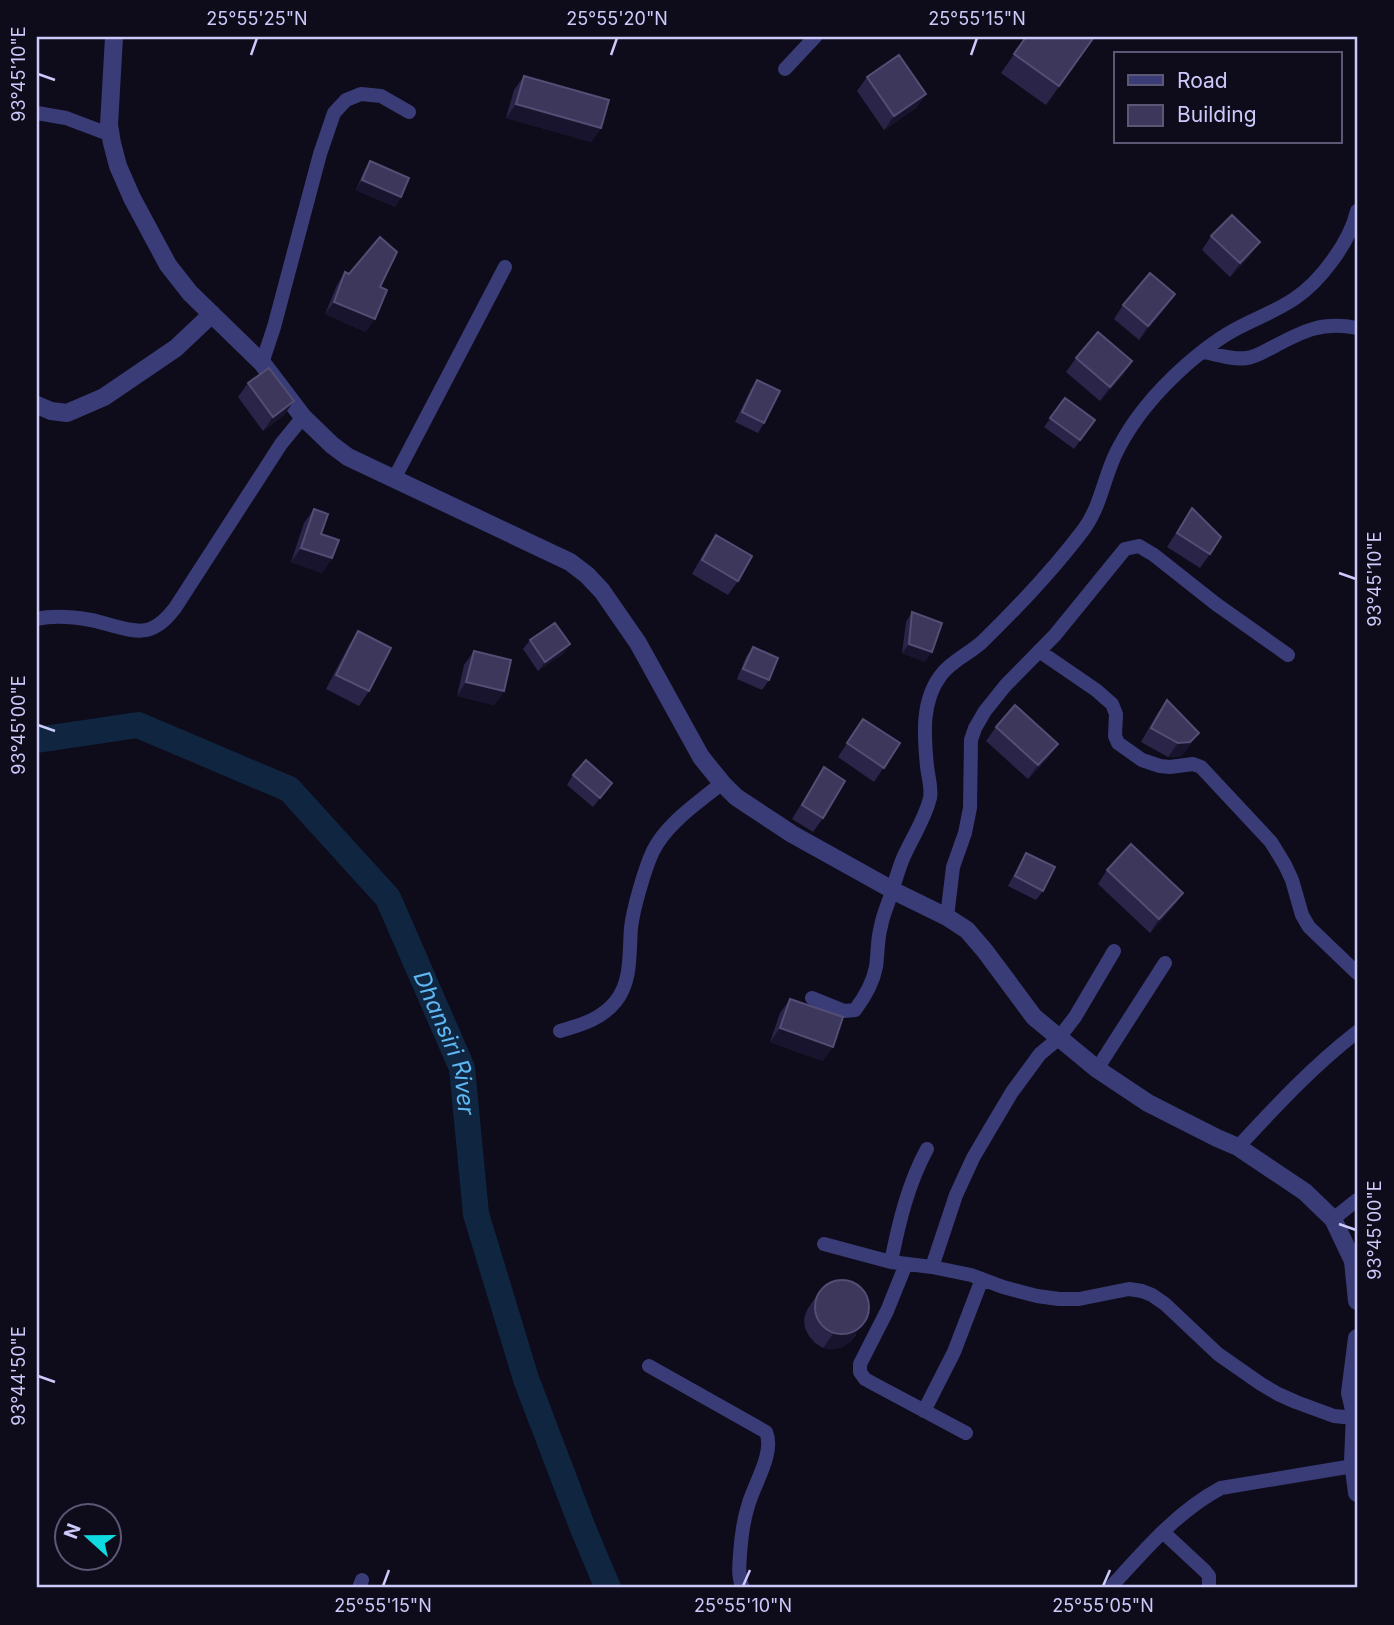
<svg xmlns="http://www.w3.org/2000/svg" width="1394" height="1625" viewBox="0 0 1394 1625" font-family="Inter,sans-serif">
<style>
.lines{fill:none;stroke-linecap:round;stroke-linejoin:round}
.river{stroke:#102640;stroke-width:26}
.minor{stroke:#3a3c77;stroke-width:14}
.tertiary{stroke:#3a3c77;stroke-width:18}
.wall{fill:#2a2548}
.shaded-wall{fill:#18142e}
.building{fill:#3c375b;stroke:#524e74;stroke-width:2}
.ticks{fill:none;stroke:#ccc9fb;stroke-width:2.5}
.labels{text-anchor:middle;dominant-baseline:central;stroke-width:5;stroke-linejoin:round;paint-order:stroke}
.water-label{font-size:23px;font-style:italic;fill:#5eb8f4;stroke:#0e0c1b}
.neatline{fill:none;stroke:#ccc9fb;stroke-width:2.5}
.ticks-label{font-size:18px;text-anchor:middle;fill:#ccc9fb}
</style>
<rect width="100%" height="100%" fill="#0e0c1b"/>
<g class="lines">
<path class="river" id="s1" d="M37,740l101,-15 151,64 99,109 74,170 14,146 50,165 56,147 26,62"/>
<path class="minor" d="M785,69l30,-32
M37,113l29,5 45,17
M1204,352c14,3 29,8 43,6 9,-1 18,-7 26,-11 30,-16 49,-26 84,-19
M262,363l12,-36 46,-173 14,-41 12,-13 15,-6 20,2 28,16
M394,479l111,-212
M37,619c17,-4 37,-2 54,1 16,3 44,15 59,9 11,-4 18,-12 25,-21l106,-164 22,-27
M1039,651l57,39 16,14 4,10 -1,22 3,7 24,17 18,6 10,1 23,-3 8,3 70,75 14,23 7,15 10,35 7,12 48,46
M947,917l6,-50 12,-34 5,-25 1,-68 4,-12 10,-17 20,-25 50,-51 70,-86 14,-3 15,9 62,49 72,51
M812,998l32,13 11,-1c9,-12 18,-27 21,-43 2,-13 1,-27 5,-41 2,-12 8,-24 11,-35 4,-12 7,-24 12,-35 9,-20 21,-37 26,-58 2,-11 -2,-21 -3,-32 -3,-30 -6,-65 14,-91 10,-14 28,-21 41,-33 36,-35 72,-73 102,-113 17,-23 20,-53 33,-78 16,-32 42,-62 69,-86 15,-13 34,-28 52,-37 19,-10 38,-17 56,-29 26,-17 56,-57 63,-88
M560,1031c21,-6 42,-12 56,-30 16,-20 13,-49 15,-73 2,-19 14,-60 22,-77 14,-28 45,-48 69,-68
M1097,1069l68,-106
M1238,1147c38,-41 75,-81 119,-115
M1333,1219l24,-19
M824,1244l67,18 41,5 39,8 32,12 34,9 22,3h20l50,-10 13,2 10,4 13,9 53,50 43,30 17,10 18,8 38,14 10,1 11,-3
M891,1262c8,-40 17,-78 36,-113
M906,1264l-19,47 -27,53v8l5,7 9,5 92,49
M932,1267l24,-72 17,-37 17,-29 22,-37 28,-38 18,-15 17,-22 39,-66
M649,1366l117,66c9,21 -12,52 -18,74 -5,16 -7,33 -8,49 -1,11 -2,24 3,33
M924,1411l30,-59 28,-73
M1163,1532l42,39 4,5v12
M359,1588l3,-8
M1110,1588c33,-36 66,-76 111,-100l132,-22"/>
<path class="tertiary" d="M114,37l-5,88 3,18 6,23 14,32 36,67 22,28 72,70 41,54 29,28 16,12 222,105 17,13 15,16 36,52 63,114 21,26 14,14 56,37 106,59 49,24 20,13 18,21 49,66 63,52 51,34 69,35 21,9 67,45 28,27 20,42 4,40
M37,405l14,6 16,2 37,-16 72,-49 36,-34
M1357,1338l-7,55 5,21 -2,47 4,32"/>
</g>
<path class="wall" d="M1026,37h68l-48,68 -45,-32z
M524,76l77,52 -10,14 -85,-24 8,-28z
M867,77l59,17 -10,14 -32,22 -27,-39z
M370,161l31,36 -6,10 -39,-17 8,-19z
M1211,236l39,20 -20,21 -28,-27z
M345,272l35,15 -14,45 -41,-18 12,-29z
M1175,294l-10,14 -26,32 -25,-21 9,-14z
M1076,358l56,3 -9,14 -23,26 -34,-29z
M757,380l7,43 -6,10 -23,-11 16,-33z
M248,383l46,18 -10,14 -21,16 -25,-34z
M1065,398l30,22 -21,29 -30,-22z
M1192,508l18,46 -10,14 -33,-21z
M314,509l7,25 11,24 -10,15 -31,-11 13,-39z
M716,535l22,46 -10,14 -36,-21 14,-25z
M912,612l13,50 -23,-9 4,-31z
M358,631l11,60 -10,15 -33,-17 23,-44z
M530,640l40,4 -7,10 -25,17 -15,-22z
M753,647l16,33 -7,10 -25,-11 9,-22z
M474,651l30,40 -10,14 -37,-9 7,-31z
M1167,700l22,47 -8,9 -13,1 -27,-15 16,-28z
M863,719l37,24 -26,39 -36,-25z
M996,727l62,17 -10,14 -20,21 -42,-38z
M824,767l-1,51 -10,14 -21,-13z
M573,775l39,8 -19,24 -26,-22z
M1026,853l17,38 -7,9 -28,-14 12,-23z
M1107,870l76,23 -10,14 -23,26 -52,-49z
M790,999l33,62 -53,-19 10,-29z
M821,1289l35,46 -6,7 -8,5 -10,2 -9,-1 -8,-5 -6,-7 -4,-8 -1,-9 3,-9z"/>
<path class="shaded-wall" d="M926,94l-10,14 -32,22 10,-14z
M516,104l85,24 -10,14 -85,-24z
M362,180l39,17 -6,10 -39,-17z
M1260,242l-10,14 -20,21 10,-14z
M1175,294l-10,14 -26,32 9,-14z
M334,302l41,17 -9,13 -41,-18z
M1132,361l-9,14 -23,26 10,-14z
M294,401l-10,14 -21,16 10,-14z
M301,548l31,10 -10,15 -31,-11z
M570,644l-7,10 -25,17 7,-9z
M909,644l23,8 -7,10 -23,-9z
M466,682l38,9 -10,14 -37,-9z
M1199,733l-10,14 -8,9 -13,1 10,-14z
M1058,744l-10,14 -20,21 10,-14z
M1183,893l-10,14 -23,26 9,-14z
M780,1028l53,19 -10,14 -53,-19z
M865,1321l-15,21 -8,5 -10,2 -9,-1 10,-14z"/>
<path class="building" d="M1026,37h68l-35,49 -45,-32z
M899,55l27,39 -32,22 -27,-39z
M524,76l85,24 -8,28 -85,-24z
M370,161l39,17 -8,19 -39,-17z
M1232,215l28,27 -20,21 -29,-27z
M380,237l17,15 -17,35 7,3 -12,29 -41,-17 11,-30 4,2z
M1150,273l25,21 -27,32 -25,-21z
M1098,332l34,29 -22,26 -34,-29z
M269,368l25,33 -21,16 -25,-34z
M757,380l23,11 -16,32 -22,-11z
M1065,398l30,22 -15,20 -30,-22z
M1192,508l29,29 -11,17 -33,-21z
M314,509l14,5 -7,20 18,6 -7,18 -31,-10z
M716,535l36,21 -14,25 -36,-21z
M912,612l30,11 -10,29 -23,-8z
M555,623l15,21 -25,18 -15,-22z
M358,631l33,17 -22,43 -33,-16z
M753,647l25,11 -9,22 -26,-11z
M474,651l37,9 -7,31 -38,-9z
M1167,700l32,33 -9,9 -12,1 -27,-15z
M1015,705l43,39 -20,21 -42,-38z
M863,719l37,24 -16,25 -37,-25z
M586,760l26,23 -12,15 -27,-23z
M824,767l21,14 -22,37 -21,-13z
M1131,844l52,49 -24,26 -52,-49z
M1026,853l29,14 -12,24 -28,-15z
M790,999l53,18 -10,30 -53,-19z
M815 1307a27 27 0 1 1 54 0a27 27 0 1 1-54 0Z"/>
<path class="ticks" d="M251,55l6,-17M611,55l6,-17M971,55l6,-17M38,74l17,6M1339,573l17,6M38,725l17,6M1339,1224l17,6M38,1376l17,6M383,1586l6,-16M743,1586l7,-16M1103,1586l7,-16"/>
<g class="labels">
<g class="water-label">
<text stroke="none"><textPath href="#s1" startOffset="570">Dhansiri River</textPath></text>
</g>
</g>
<rect width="1394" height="1625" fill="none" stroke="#0e0c1b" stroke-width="77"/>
<rect x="1114" y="52" width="228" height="91" fill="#0e0c1b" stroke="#5a5875" stroke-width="2"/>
<rect x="1128" y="75" width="35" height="10" fill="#3a3c77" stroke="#5a5875" stroke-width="2"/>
<text x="1177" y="88" font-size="21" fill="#ccc9fb">Road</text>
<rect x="1128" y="105" width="35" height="21" fill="#3c375b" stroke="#5a5875" stroke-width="2"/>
<text x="1177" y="122" font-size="21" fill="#ccc9fb">Building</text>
<g transform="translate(88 1537) rotate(291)"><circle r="33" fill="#0e0c1b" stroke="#5a5875" stroke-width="2"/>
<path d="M0-5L12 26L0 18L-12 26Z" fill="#0fdae1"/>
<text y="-10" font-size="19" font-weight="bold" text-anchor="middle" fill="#ccc9fb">N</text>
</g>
<rect x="38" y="38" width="1318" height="1548" class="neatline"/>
<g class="ticks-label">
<text x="257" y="25">25°55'25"N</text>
<text x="617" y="25">25°55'20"N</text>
<text x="977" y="25">25°55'15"N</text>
<text transform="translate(19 74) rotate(-90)" y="6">93°45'10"E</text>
<text transform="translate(1375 579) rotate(-90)" y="6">93°45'10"E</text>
<text transform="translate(19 725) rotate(-90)" y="6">93°45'00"E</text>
<text transform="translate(1375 1230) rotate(-90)" y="6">93°45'00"E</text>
<text transform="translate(19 1376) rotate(-90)" y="6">93°44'50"E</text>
<text x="383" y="1612">25°55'15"N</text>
<text x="743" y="1612">25°55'10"N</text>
<text x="1103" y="1612">25°55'05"N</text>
</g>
</svg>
